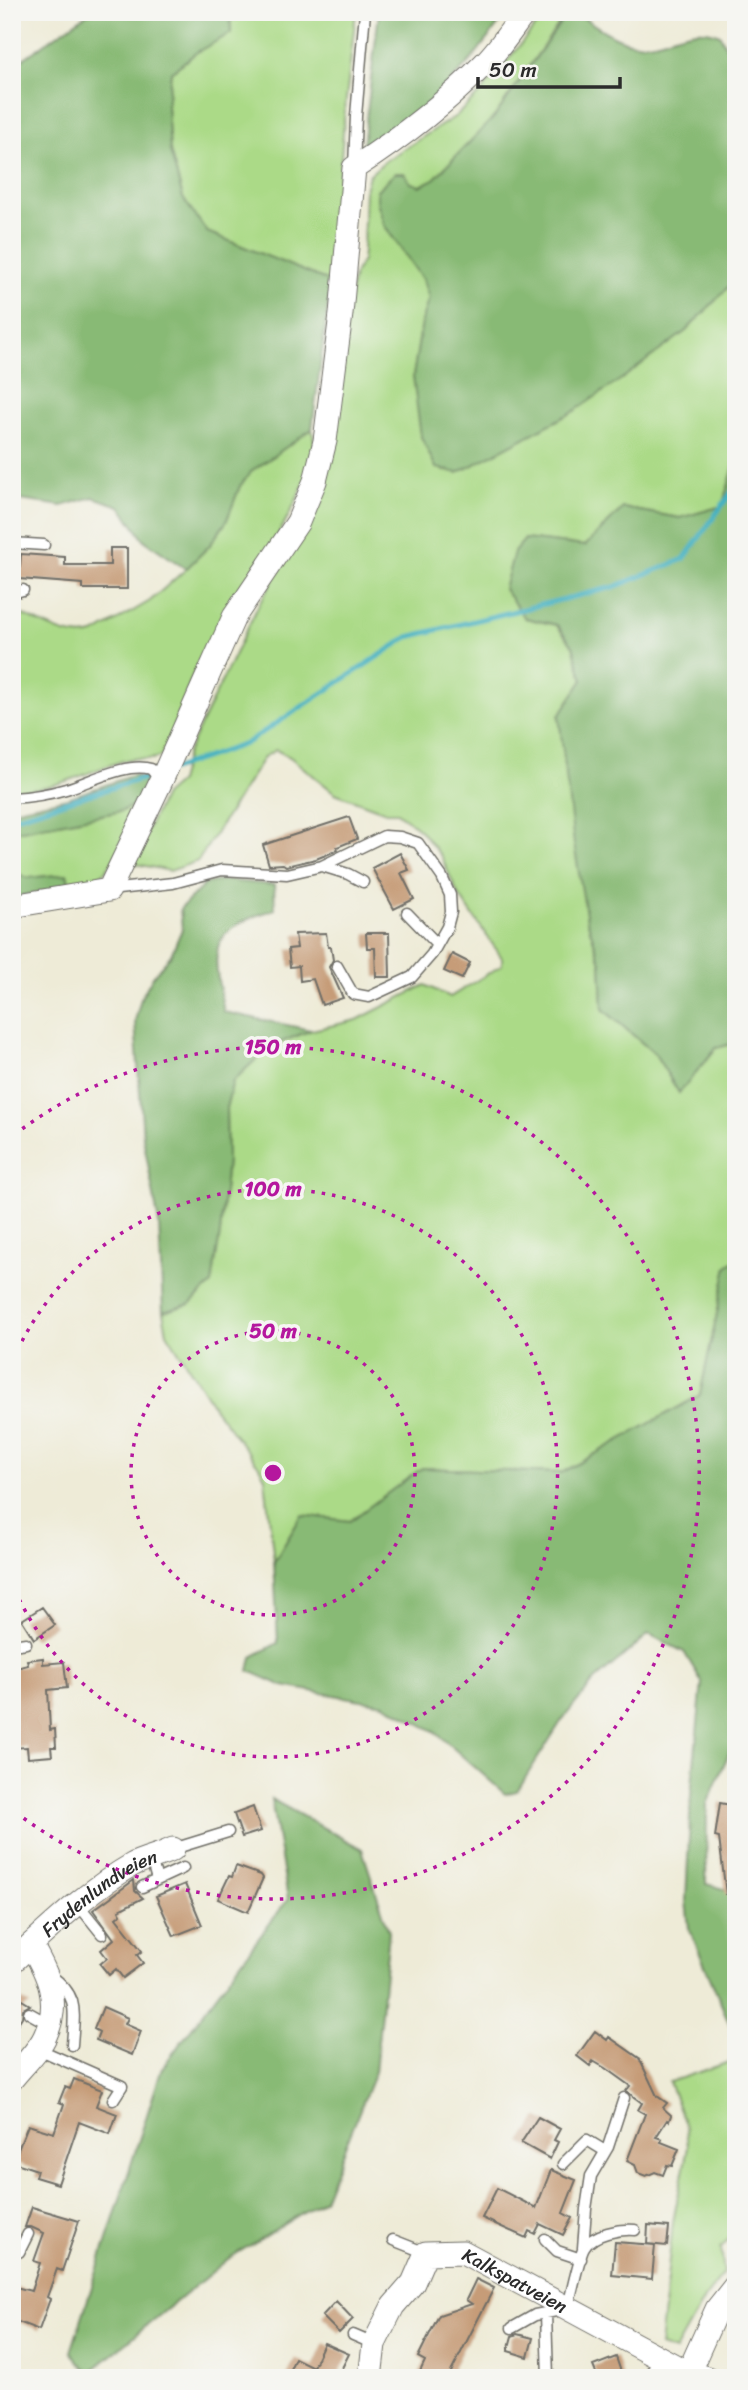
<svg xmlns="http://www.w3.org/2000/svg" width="748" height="2390" viewBox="0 0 748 2390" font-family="Sriracha,sans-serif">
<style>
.green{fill:#abda87;stroke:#6b8259;stroke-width:2}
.forest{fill:#88ba74;stroke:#5a7250;stroke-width:2}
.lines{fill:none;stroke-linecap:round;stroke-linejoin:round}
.stream{stroke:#44b1c1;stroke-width:5}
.building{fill:#c69c78}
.service-casing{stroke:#6f6e67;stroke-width:13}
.minor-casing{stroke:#6f6e67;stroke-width:25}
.service{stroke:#fff;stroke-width:10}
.minor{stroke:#fff;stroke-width:23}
.ring{fill:none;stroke:#b5179e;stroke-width:3.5;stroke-dasharray:3.5 7}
.labels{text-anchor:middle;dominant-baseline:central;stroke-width:7;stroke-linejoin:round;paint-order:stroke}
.street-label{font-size:19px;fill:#2b2b2b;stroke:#f6f6f2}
.centre{fill:#b5179e;stroke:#f6f6f2;stroke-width:3.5}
.ring-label{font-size:21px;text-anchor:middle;font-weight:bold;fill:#b5179e;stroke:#f6f6f2;stroke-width:7;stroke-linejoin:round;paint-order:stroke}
</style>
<rect width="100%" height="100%" fill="#f6f6f2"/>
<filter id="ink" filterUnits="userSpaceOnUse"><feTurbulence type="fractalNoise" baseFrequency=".0143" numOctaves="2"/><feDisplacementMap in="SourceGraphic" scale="14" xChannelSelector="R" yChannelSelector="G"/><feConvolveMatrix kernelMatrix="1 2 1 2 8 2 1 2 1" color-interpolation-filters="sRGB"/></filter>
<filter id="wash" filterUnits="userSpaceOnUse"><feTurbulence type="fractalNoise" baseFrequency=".00686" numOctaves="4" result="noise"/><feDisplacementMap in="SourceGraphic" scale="28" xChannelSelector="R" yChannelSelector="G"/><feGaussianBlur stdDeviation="1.57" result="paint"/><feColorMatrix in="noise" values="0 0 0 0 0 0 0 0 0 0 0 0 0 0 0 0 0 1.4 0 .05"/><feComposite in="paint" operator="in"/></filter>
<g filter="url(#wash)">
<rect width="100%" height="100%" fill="#eeebd7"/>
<path class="green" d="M230,12h126l-11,96 -14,174 -124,-50 -24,-34 -13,-47 -3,-45 4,-34 26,-20 34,-19z
M547,12l19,1 -71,103 -61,63 -14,7 -9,-3 -27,42 39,55 6,18 -6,18 -10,61 31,94 14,1 115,-60 113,-81 50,-52v181l-13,46 -43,12 -57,-10 -38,38 -60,-7v79l31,7 17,21 10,34 -24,36 28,204 14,43 2,46 52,45 24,38 37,-44 20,-5v217l-9,6 -27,129 -139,78 -139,-5 -72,53 -48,-6 -28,47 -9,-84 -6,-12 -44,-57 -48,-76 -4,-21 27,-8 30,-70 7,-74 -1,-52 7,-27 36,-34 43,-17 45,-10 68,-35 25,12 52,-32v-7l-45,-66 -16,-36 -21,-26 -23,-18h-11l-51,-19 -45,-36 -14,-7 -12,7 -66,104 -28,10 -39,-8 33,-68 15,-13 8,-29 72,-149 45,-75 50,-254 8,-14 1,-10 2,-61 4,-15 16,-14 71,-45 26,-25z
M312,429c2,10 4,21 2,32 -2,9 -9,20 -13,29 -27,63 -76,115 -105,177 -6,13 -30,85 -35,89 -9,6 -22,1 -31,3 -40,10 -76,34 -118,30v-178c27,8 53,31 82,23l56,-33 36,-32 23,-23 17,-24 14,-36 12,-15z
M136,804c-10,26 -17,63 -44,77 -6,3 -15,4 -22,6l-3,-13 -40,4 -15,-7v-25l4,-15 106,-20z
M733,2061l3,4v53l-4,27 4,17v69l-15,17 3,25 -20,26 -29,52 -15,-5 13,-124 15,-75 -2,-20 -17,-45z"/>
<path class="forest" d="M90,12h140l1,21 -34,19 -26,20 -4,34 3,45 13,47 24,34 124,50 -19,147 -60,42 -12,15 -14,36 -17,24 -23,23 -42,-29 -24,-34 -27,-9 -31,9 -50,-7v-442l11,2z
M379,12h129l-37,48 -43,46 -53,37 -12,3z
M568,12h7c17,11 39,28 59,31 32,4 53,-22 86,-8l16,32v212l-50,52 -63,47 -50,34 -115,61 -22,-5 -15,-31 -8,-61 10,-60 6,-18 -6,-18 -39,-55 -7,-24v-11l18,-17h9l7,10 9,3 14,-7 61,-63z
M736,460v583l-20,5 -37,45 -24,-39 -52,-45 -2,-46 -14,-43 -13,-76 -15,-128 24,-36 -10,-34 -16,-21 -32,-7 -21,-29 10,-37 11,-13 60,7 38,-38 57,10 42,-12z
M134,775l10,4 2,10 -10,15 -14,7 -106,20 -4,15v-36l56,-12z
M12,871l15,7 40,-4 3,13 -58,10z
M222,880l52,5 1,24c-68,22 -64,37 -51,103l87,18 -42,17 -36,34 -7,27 1,52 -7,74 -8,50 -22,20 -27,8 -4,-88 -16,-87 -8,-116 6,-23 12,-22 18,-21 11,-26 -2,-20 25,-25z
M736,1260v477l-29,67 -1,80 30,8v147l-47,-111 -3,-27 5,-106 11,-113 -18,-30 -35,-18 -55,47 -32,39 -45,71 -12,3 -71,-63 -50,-27 -101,-18 -34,-15 3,-14 26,-14 -4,-81 28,-47 48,6 72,-53 139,5 139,-78 27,-129z
M271,1799l91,50 27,83 -14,140 -51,127 -96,60 -139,114 -18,-21 91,-284 126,-169z"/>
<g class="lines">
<path class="stream" d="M173,769l72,-25 163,-107 206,-50 70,-28 52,-73
M12,818l145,-44"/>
</g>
<g id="blocks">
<path class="building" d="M110,548h17v41h-44v-5l-64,-5 2,-25 44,3v8h45z
M349,817l8,22 -20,8 1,3 -22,9 -30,7 -3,-2 -14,1 -6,-20z
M400,853l9,17 -8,3 13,26 -20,10 -22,-41z
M326,933l2,14h3l2,13 -4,7 14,31 -21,7 -9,-26 -13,2 -1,-15 -9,1 -2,-18 9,-1 -2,-14z
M366,933h23l1,44h-14l-1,-29h-8z
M452,954l18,9 -8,16 -18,-8z
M42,1607l13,18 -21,14 -12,-19z
M43,1658v6l21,-2 3,26 -19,2 2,40 5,-1 1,18h-5l1,9 -24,2 -1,-11 -15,1v-79l16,-4 -1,-5z
M720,1803l16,3v88h-10l-7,-56 -4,-1z
M253,1807l8,24 -19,6 -8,-23z
M236,1866l25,9 2,3 -15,34 -30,-13 11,-23 3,1z
M134,1880l1,11 8,7 -24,12 2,4 -5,4 26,33 -5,4 6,8 -20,15 -7,-9 -7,6 -9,-11 7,-6 -6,-8 13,-11 -21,-29z
M185,1884l17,41 -28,11 -18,-40z
M12,1994l18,11 -7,4 -1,8 -10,15z
M103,2007l25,11 -3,6 16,7 -9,24 -36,-15 3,-8 -5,-3z
M595,2031l12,9 2,-3 30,21 18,38 10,7 -4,5 8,7 -2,6 -2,-1 -11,17 6,2 -1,3 18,7 -7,17 -5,-1 -4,10 -8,-3 -9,4 -8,-3 -3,-8 -8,-4 18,-47 -7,-4 4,-7 -16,-12 4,-5 -25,-18 -12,-7 -3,5 -13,-10z
M74,2079l28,11 -6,16 21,8 -7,20 -31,-12 -21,62 -23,-7 2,-7 -24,-8 15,-37 26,8 10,-29 -5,-2 6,-15 5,2z
M538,2117l22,12 -6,11 4,2 -8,17 -29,-16z
M551,2170l25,10 -13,33 9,5 -9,17 -23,-11 -5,10 -6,-3 -3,7 -44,-20 15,-30 39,20z
M32,2207l47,14 -17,50 -5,-2 -10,28 3,2 -11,31 -26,-10 4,-10 -5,-2v-22l19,5 9,-28 -6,-2 10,-28 -13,-6h-6z
M648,2225l21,2 -2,19 -20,-2z
M615,2242l40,3 -3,34 -40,-4z
M476,2279l18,9 -46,90h-31l8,-17 -7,-4 21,-42 33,-11 -6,-4z
M336,2301l17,18 -14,14 -17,-17z
M517,2334l16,4 -5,19 -20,-6 4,-15z
M324,2343l25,11 -12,24h-51l9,-20 18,9z
M616,2357l7,21h-25l-5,-12z"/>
</g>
</g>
<g filter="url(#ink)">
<use href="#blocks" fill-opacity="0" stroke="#6f6e67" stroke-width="2"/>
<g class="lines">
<defs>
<path id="service" d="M354,168l2,-52 9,-104
M12,543l32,2
M12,593l11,-3
M12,798c19,-1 37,-4 54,-9 24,-7 60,-27 85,-20l10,12
M322,866l26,8 15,8
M109,890l64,-7 49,-13 65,4 35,-8 62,-30 16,1 18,6 24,34 8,18 1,17 -4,15 -15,27 -20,23 -43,20 -16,-3 -16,-28
M407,913l30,31
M12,1645l14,-2
M173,1849l55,-17
M157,1880l26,-12
M142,1887l15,-7 -6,-22
M77,1903l25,31
M50,1975c30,21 24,37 22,70
M29,2013l20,11
M36,2048l86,38 -9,14
M563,2164l24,-24 18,11
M545,2239l12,12 24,8
M393,2240l33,13
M583,2248l3,-39 5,-33 17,-29 16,-49
M12,2253l7,-1 9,-18
M546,2313l2,65
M512,2328l23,-13 32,-6c4,-12 12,-53 17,-61 9,-15 36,-19 51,-18
M353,2335l21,9
M644,2378l20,-18"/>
<g id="minor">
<path d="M12,906l97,-16 52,-109 73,-164 64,-95 17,-41 10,-40 16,-127 13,-146c48,-31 91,-64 131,-105 15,-15 27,-34 40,-51"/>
<path id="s1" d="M12,1962c39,-35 75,-71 120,-97 13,-7 28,-9 41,-16"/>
<path d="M12,2079c11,-14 28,-29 34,-45 15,-33 2,-60 -15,-89"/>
<path id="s2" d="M370,2378l4,-34 19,-38 20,-23 13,-30 37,-1 223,120 21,6"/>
<path d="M686,2378l31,-69 19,-24"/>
</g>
</defs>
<use href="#service" class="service-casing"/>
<use href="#minor" class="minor-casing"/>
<use href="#service" class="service"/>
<use href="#minor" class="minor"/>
</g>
</g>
<g class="ring">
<circle cx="273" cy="1473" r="142"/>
<path d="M13 1360A284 284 0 1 1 13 1586"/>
<path d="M14 1135A426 426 0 1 1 14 1811"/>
</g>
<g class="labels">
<g class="street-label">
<text stroke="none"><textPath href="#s1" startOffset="112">Frydenlundveien</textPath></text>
<text stroke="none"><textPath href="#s2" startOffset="236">Kalkspatveien</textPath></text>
</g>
</g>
<circle cx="273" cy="1473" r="10" class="centre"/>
<g class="ring-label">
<text x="273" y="1054">150 m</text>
<text x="273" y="1196">100 m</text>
<text x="273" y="1338">50 m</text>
</g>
<rect width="748" height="2390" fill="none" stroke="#f6f6f2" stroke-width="42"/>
<path d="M478 77v10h142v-10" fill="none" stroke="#2b2b2b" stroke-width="3.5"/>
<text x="489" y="77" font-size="21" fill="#2b2b2b" stroke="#f6f6f2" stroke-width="5" paint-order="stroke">50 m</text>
</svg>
